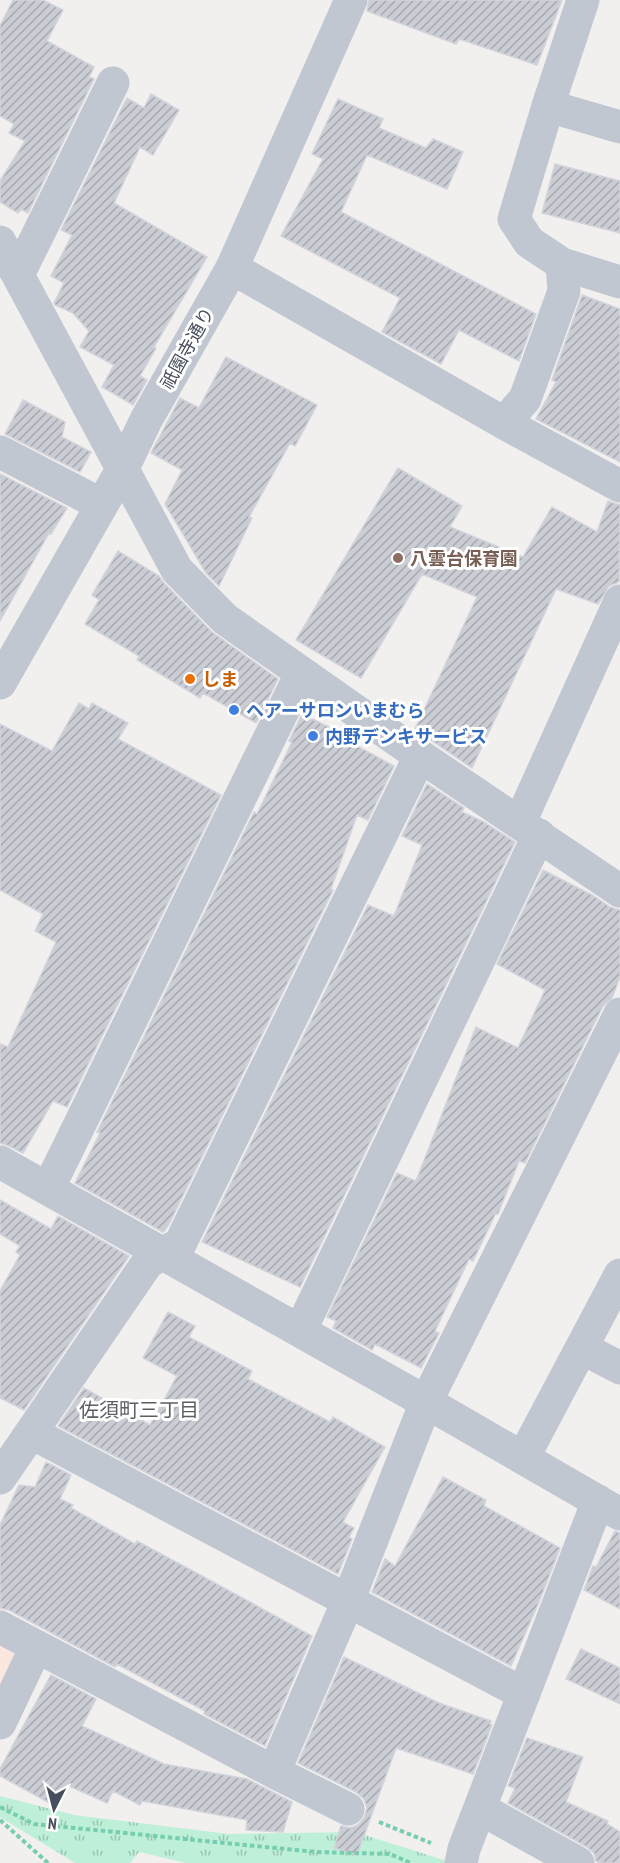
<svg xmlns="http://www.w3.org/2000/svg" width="620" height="1863" viewBox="0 0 620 1863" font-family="'PT Sans Narrow','Noto Sans JP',sans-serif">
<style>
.medical{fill:#fbe6e0}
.park{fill:url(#park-tufts)}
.building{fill:url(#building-hatch);stroke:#d3d4db;stroke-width:1.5}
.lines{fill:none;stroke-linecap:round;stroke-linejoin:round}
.path{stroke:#76cdb0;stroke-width:4;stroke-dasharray:4.5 3;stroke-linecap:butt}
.minor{stroke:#c0c7d1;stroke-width:33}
.education-dot{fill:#8d6e63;stroke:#fff;stroke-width:2}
.food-dot{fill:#e8710a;stroke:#fff;stroke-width:2}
.shop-dot{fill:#3f7fe0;stroke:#fff;stroke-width:2}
.labels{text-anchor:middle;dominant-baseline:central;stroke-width:6;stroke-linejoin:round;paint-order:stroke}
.street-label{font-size:18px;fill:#474f5c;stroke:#fff}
.education-label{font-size:18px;font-weight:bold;fill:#785e54;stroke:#fff;text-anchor:start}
.food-label{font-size:18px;font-weight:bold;fill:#c56008;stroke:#fff;text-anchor:start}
.shop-label{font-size:18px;font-weight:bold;fill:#366cbe;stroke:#fff;text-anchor:start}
.neighbourhood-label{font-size:20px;fill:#5c5e64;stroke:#fff}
</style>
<defs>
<pattern id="park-tufts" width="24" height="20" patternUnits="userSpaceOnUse" patternTransform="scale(1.5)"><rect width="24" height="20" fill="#beefd8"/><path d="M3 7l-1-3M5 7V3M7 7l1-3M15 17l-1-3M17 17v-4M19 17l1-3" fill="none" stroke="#9cc4b2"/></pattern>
<pattern id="building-hatch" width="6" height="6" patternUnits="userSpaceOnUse" patternTransform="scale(1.5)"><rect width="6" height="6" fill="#cbcdd5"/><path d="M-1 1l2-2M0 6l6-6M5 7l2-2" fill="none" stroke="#a7a9b0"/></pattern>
</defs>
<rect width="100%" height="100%" fill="#f2efef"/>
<path class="medical" d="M0,1645l14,7 2,14 -16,29z"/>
<path class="park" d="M0,1796l74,19 155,19 126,-2 92,29v2h-261l-47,-11 -9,11h-55l-75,-46z"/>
<path class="building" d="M13,0h30l20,10 -16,31 47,26 -5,10 5,2 -66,134 -7,-4 -3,4 -18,-11v-21l25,-40 -16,-8 5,-9 -14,-8v-90z
M369,0h193l-25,65 -78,-26 -3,5 -89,-33z
M151,94l28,16 -26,45 -13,-8 -26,56 93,54 -53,90 2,1 -16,28 7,4 -14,25 -31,-18 12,-22 -34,-18 9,-16 -16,-18 -18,-8 -1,-2 10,-20 -13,-7 21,-41 -11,-5 66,-132 17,10z
M338,99l45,20 -4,9 47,20 7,-9 30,13 -16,37 -80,-34 -26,57 195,102 -17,47 -60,-31 -18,34 -59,-32 18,-34 -119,-62 42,-77 -11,-5z
M555,164l65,17v52l-78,-20z
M582,295l38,14v153l-84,-43 20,-37 -4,-2z
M226,357l91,48 -22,41 -5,-3 -41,74 3,1 -33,68 -13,-13 -41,-69 17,-34 -31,-17 29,-55 19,10z
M23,400l42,22 -3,15 29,15 -11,20 -75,-38z
M398,468l64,38 -12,21 73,30 29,-50 45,25 11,-31 12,4 -1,77 -10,4 -11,18 -42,-15 -84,179 -57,-39 62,-132 -55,-23 -61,104 -65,-38z
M0,474l67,34 -16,26 -2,-1 -49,88z
M118,551l41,25 5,7 48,49 66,47 -22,44 -53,-30 -3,5 -63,-38 2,-4 -54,-32 14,-24 -7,-5z
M79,703l10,6 3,-6 36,20 -10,16 103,56 -154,312 -14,-6 -30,52 -14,-7 -9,-3v-99l8,3 48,-105 -21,-11 8,-17 -43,-24v-166l52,27z
M302,714l33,16 -2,3 61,33 -26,54 -11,-5 -26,74 2,1 -165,336 -5,6 -88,-49 25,-50 -3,-1 157,-320 3,2 35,-72 -3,-1z
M427,784l37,24 -2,4 22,10 31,20 -215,445 -98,-45 166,-337 26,11 28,-71 -20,-9z
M543,870l49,25 18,12 10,3v67l-8,21 -9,8 -78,157 -6,-2 -21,53 -2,-1 -23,48 -4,-2 -34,72 4,2 -18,35 -46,-24 -3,6 -39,-22 3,-7 -9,-4 70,-144 19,8 60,-154 42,21 27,-58 -48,-26z
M0,1200l51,29 7,-13 71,40 -105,154 -24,-12v-107l20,-36 -4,-3 4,-6 -20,-12z
M168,1312l27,14 -6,11 63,34 -4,8 82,43 3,-5 52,30 -42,75 11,6 -5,9 3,2 -14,35 -280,-148 26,-38 66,37 27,-49 -34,-18z
M46,1462l25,13 -11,24 13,6 -2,3 64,36 2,-3 65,35 110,60 -47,110 -61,-32 1,-3 -88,-47 -2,3 -106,-57 -9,-2v-83l19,-40 16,2z
M443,1477l43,23 -2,6 76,42 -21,54 -28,64 -139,-74 13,-33 10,7z
M615,1531l5,2v76l-36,-19 9,-24 3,1z
M581,1649l39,19v36l-54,-25z
M344,1657l95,46 52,18 -1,3 2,1 -19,49 -77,-26 -39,107 -23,-7 7,-22 9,2 8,-3 6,-7 3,-10 -3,-9 -8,-7 -58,-29z
M51,1675l45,24 -14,27 82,38 83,15 45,23 -9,30 -37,-2 1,-10 -105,-19 -2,4 -27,-14 -6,12 -40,-18 -12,21 -55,-30v-7z
M527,1738l56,19 -17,45 42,19 -1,3 13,8v31h-20l-4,-2 -2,-8 -7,-6 -79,-44 7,-15 -7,-2z"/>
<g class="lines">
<path class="path" d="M0,1807l34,17 282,28 74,2 21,9
M0,1820l48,43
M379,1822l52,21"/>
<path class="minor" d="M583,0l-35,106 -34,113 15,23 33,22 58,18
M548,106l72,21
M0,242l177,328 48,49 195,137 200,135
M232,268l272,155 21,-24 39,-108 -2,-27
M18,275l95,-192
M504,423l116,63
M0,452l102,53
M0,683l123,-215 23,-48 86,-152 119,-268
M520,822l100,-221
M0,1162l426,240 194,112
M48,1189l253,-515
M300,1331l239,-496
M582,1348l38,20
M32,1433l492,261
M523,1458l97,-183
M0,1478l148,-216 32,-18 240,-488
M0,1627l274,145 74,-171 78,-199 194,-388
M0,1723l36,-76
M274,1772l74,37
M481,1809l97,54
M461,1863l3,-14 134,-348"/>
</g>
<circle class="education-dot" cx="398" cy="558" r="6"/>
<circle class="food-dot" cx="190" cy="679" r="6"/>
<g class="shop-dot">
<circle cx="234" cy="710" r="6"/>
<circle cx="313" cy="736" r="6"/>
</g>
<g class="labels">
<g class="street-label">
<text transform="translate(187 348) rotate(-61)">祇園寺通り</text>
</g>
<g class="education-label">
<text x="410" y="558">八雲台保育園</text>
</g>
<g class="food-label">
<text x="202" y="679">しま</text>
</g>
<g class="shop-label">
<text x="246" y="710">ヘアーサロンいまむら</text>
<text x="325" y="736">内野デンキサービス</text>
</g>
<g class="neighbourhood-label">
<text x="139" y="1410">佐須町三丁目</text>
</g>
</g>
<g transform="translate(54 1809) rotate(186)" stroke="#ffffff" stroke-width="4.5" paint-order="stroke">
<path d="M0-4.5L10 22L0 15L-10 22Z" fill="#474f5c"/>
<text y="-9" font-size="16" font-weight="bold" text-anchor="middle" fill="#474f5c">N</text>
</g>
</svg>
